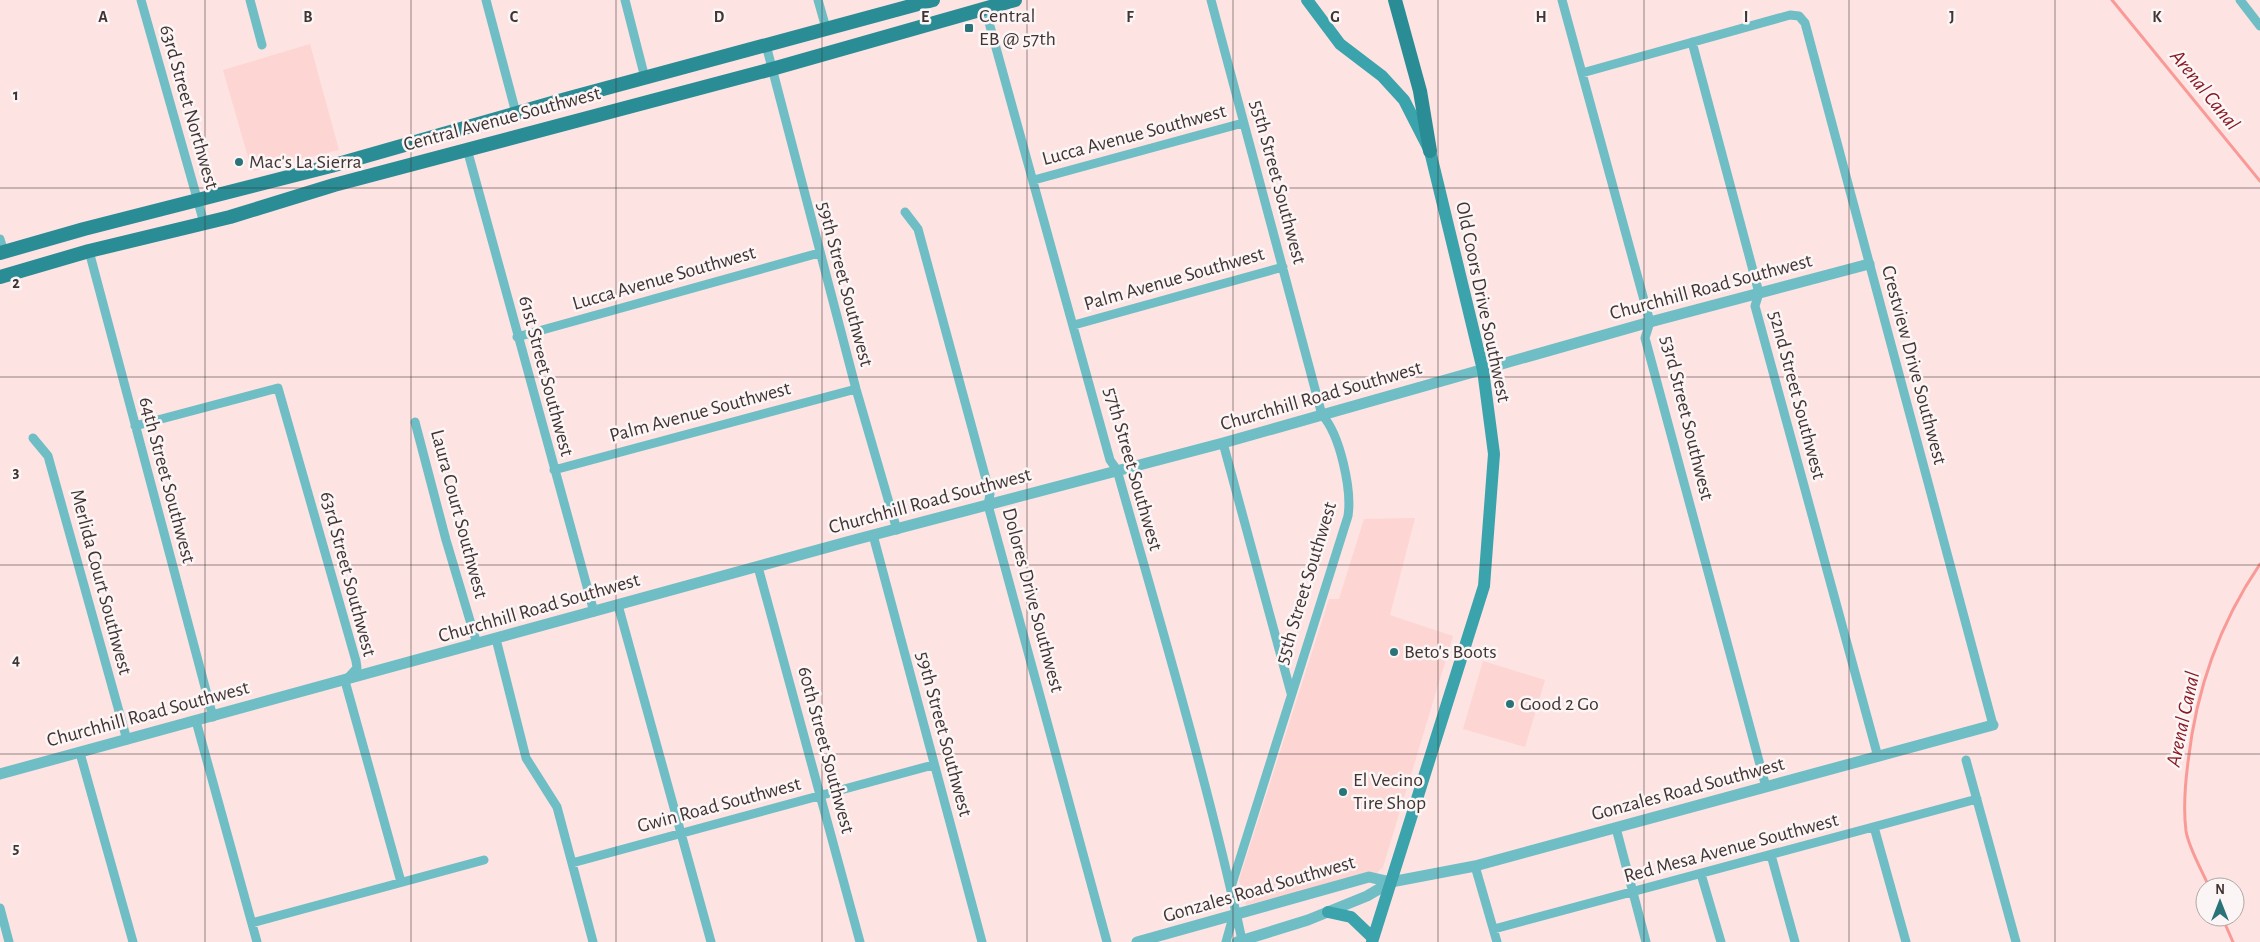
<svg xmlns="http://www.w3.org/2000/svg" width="2260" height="942" viewBox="0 0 2260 942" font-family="'Alegreya Sans',sans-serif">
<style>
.built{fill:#fdd5d3}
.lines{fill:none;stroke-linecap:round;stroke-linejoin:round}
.stream{stroke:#f99a97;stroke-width:3}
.minor{stroke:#6fbec5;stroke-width:9}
.tertiary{stroke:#6fbec5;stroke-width:11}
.secondary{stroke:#3aa3ac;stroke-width:12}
.primary{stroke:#2a8d95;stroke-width:14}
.grid{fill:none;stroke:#413534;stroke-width:1;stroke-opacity:0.55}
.poi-dot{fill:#297379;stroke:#fcf5f5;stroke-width:2}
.labels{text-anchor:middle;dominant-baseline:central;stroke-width:5;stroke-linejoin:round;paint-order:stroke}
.poi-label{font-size:20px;fill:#413534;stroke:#fcf5f5;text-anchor:start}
.street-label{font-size:20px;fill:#413534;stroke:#fcf5f5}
.water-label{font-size:21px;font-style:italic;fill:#881a24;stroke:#fcf5f5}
.grid-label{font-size:16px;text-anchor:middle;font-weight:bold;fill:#413534;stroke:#fcf5f5;stroke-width:5;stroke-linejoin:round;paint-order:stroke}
</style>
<rect width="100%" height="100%" fill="#fde3e2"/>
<path class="built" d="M310,44l29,106 -87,21 -29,-101z
M1415,518l-25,97 63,21 -70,231 -6,6 -131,32 -7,-25 90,-281h10l25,-80z
M1483,661l62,19 -20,67 -62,-18z"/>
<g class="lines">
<path class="stream" d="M2112,0l148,181
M2209,887c-7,-17 -20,-38 -23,-56 -3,-23 -1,-46 2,-69 8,-71 31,-138 72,-198
M2222,917l11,25"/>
<path class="minor" d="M141,0l63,223
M250,0l12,45
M486,0l30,113
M625,0l20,78
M818,0l8,28
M1211,0l111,415c18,19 30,75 26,101l-117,371
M1562,0l88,322 -5,16 121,449
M2240,0l20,26
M985,8l125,452 7,10c44,156 91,312 125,470
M1692,42l67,251 -4,13 123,451
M766,45l90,344 41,141
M1582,73l208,-58 9,1 6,7 188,702
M467,149l127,463
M1034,180l209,-57
M905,212l13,17 72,265 -2,11 119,437
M0,239l4,13
M89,251l124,466
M1074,325l209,-58
M517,337l302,-84
M415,422l31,118 31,104
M135,426l143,-38 78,273 1,7 -12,13 56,201
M33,438l15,18 79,284
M1223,443l68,250
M554,470l302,-81
M873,535l109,407
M758,567l102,375
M618,605l93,337
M496,639l30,119 31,49 36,135
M196,721l61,221
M80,753l53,189
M1966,760l50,182
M1874,827l32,115
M1616,828l30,114
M1771,855l24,87
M572,863l361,-98
M1475,866l22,76
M1701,874l20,68
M0,908l9,34
M252,923l232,-63
M1494,929l483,-130
M1226,942l7,-25"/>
<path class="tertiary" d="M0,774l854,-234 369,-97 427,-121 219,-58
M1137,942l232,-65 22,5
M1237,942l71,-22 59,-24 24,-14 84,-16 518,-141"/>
<path class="secondary" d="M1307,0l33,44 42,32 22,24 26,51 53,219 11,84 -10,132 -112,356
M1328,912l23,5 22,21"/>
<path class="primary" d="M1395,0l25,91 10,60
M0,253l84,-24 247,-63 235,-67 367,-99
M0,277l89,-26 141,-34 104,-32 438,-116 243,-69"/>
</g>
<path class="grid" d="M205,0v942M411,0v942M616,0v942M822,0v942M1027,0v942M1233,0v942M1438,0v942M1644,0v942M1849,0v942M2055,0v942M0,188h2260M0,377h2260M0,565h2260M0,754h2260"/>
<g class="poi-dot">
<rect x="964" y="23" width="10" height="10" rx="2.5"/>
<circle cx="239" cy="162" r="5"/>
<circle cx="1394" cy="652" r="5"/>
<circle cx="1510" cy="704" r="5"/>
<circle cx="1343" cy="792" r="5"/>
</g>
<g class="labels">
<g class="poi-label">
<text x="979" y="16">Central<tspan x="979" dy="23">EB @ 57th</tspan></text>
<text x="249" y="162">Mac's La Sierra</text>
<text x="1404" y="652">Beto's Boots</text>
<text x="1520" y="704">Good 2 Go</text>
<text x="1353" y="780">El Vecino<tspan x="1353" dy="23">Tire Shop</tspan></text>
</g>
<g class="street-label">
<text transform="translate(189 107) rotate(74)">63rd Street Northwest</text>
<text transform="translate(502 119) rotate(-15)">Central Avenue Southwest</text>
<text transform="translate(1134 135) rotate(-15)">Lucca Avenue Southwest</text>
<text transform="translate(1278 182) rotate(75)">55th Street Southwest</text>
<text transform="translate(664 278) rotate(-16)">Lucca Avenue Southwest</text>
<text transform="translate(1174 279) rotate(-16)">Palm Avenue Southwest</text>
<text transform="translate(845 284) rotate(75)">59th Street Southwest</text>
<text transform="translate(1711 287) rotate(-15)">Churchhill Road Southwest</text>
<text transform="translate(1483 302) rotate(78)">Old Coors Drive Southwest</text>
<text transform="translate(1914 365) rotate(75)">Crestview Drive Southwest</text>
<text transform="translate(546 376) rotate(75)">61st Street Southwest</text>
<text transform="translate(1797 395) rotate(75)">52nd Street Southwest</text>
<text transform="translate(1321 396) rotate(-16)">Churchhill Road Southwest</text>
<text transform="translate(700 412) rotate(-15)">Palm Avenue Southwest</text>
<text transform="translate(1687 418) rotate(76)">53rd Street Southwest</text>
<text transform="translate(1133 469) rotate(74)">57th Street Southwest</text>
<text transform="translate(167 480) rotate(75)">64th Street Southwest</text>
<text transform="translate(930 501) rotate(-15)">Churchhill Road Southwest</text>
<text transform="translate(459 514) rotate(75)">Laura Court Southwest</text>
<text transform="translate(348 574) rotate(75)">63rd Street Southwest</text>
<text transform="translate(101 582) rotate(75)">Merlida Court Southwest</text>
<text transform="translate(1306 583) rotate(-73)">55th Street Southwest</text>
<text transform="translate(1033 600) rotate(75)">Dolores Drive Southwest</text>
<text transform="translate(539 608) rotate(-16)">Churchhill Road Southwest</text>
<text transform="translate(148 714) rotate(-15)">Churchhill Road Southwest</text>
<text transform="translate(944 734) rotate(75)">59th Street Southwest</text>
<text transform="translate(826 750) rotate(75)">60th Street Southwest</text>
<text transform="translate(1688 789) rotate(-15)">Gonzales Road Southwest</text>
<text transform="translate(719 805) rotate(-15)">Gwin Road Southwest</text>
<text transform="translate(1731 848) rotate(-15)">Red Mesa Avenue Southwest</text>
<text transform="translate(1259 889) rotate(-16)">Gonzales Road Southwest</text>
</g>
<g class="water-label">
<text transform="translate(2205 90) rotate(51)">Arenal Canal</text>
<text transform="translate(2183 719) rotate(-78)">Arenal Canal</text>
</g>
</g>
<g class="grid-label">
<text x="103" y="22">A</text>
<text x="308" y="22">B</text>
<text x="514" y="22">C</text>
<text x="719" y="22">D</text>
<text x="925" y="22">E</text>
<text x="1130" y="22">F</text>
<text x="1335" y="22">G</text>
<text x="1541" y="22">H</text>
<text x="1746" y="22">I</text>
<text x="1952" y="22">J</text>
<text x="2157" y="22">K</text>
<text x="16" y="100">1</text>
<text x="16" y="288">2</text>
<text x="16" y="477">3</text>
<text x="16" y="665">4</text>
<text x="16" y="853">5</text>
</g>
<g transform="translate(2220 902)"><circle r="24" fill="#fcf5f5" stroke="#b1a8a8"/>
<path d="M0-4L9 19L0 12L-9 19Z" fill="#297379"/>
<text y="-8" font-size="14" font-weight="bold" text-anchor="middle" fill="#413534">N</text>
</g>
</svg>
